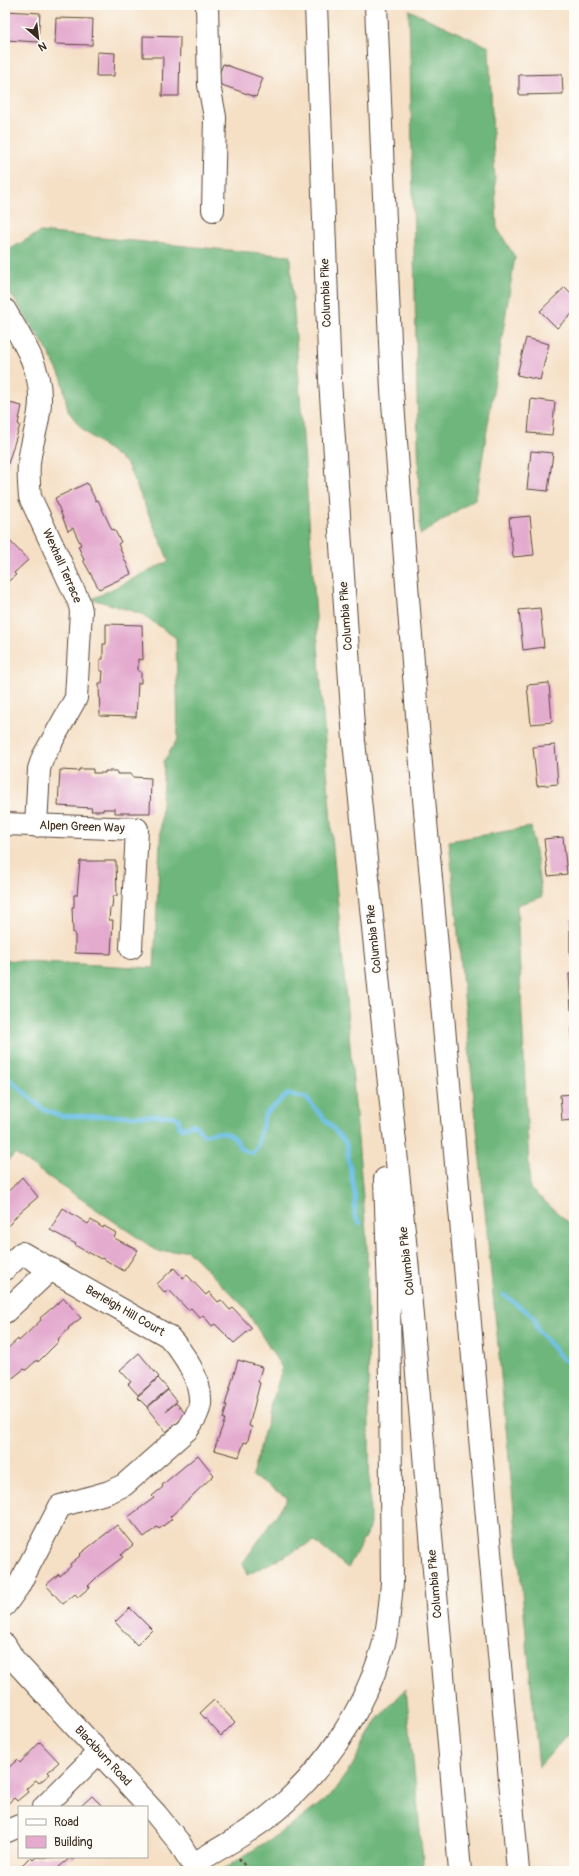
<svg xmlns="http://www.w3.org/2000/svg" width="579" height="1876" viewBox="0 0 579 1876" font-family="Pangolin,sans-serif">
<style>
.forest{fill:#6eb67b;stroke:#54704c}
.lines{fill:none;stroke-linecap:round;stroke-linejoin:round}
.stream{stroke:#67bde4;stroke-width:4.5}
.building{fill:#e4abcf}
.minor-casing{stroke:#574537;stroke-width:24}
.highway-casing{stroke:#574537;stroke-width:24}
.path{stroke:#574537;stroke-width:2.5;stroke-dasharray:3 3;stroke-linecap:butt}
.minor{stroke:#fff;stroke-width:22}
.highway{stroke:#fff;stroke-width:22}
.labels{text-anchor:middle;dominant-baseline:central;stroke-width:3;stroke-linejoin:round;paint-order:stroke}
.street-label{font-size:12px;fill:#3b2a1e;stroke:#fdfcf7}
</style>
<rect width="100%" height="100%" fill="#fdfcf7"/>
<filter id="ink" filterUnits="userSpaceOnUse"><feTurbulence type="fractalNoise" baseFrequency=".025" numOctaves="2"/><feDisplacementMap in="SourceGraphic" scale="8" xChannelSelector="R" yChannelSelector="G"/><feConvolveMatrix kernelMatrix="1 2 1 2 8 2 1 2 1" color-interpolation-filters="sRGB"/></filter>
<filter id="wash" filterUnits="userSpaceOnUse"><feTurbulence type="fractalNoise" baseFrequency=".012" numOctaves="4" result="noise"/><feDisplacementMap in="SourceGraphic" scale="16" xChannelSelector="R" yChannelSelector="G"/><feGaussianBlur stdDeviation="0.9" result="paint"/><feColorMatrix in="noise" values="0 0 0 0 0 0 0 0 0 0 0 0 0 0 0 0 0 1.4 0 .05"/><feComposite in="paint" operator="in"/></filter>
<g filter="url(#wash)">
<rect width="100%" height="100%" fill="#f5e0c6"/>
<path class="forest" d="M409,10l80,37 8,181 18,29 -39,241 -56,37z
M40,232l250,24 41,568 36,420 3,283 -22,41 -34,-27 -67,34 -4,-12 45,-65 -36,-22 30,-108 -38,-61 -57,-57 -28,2 -144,-98 -10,9v-203l149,8 10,-207 14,-23 -2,-100 -34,-24 -50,-15 77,-38 -42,-97 -44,-34 -15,-19 -6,-32 -17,-33 -40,-61v-33z
M531,827l11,70 -25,8 13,284 44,38v496l-4,9 -31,35 -90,-926z
M406,1689l18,182h-201l-1,-1 72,-46 36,-28 22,-30 27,-49z"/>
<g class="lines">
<path class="stream" d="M5,1075l38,34 18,7h113l5,3v8l5,1 10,-4 10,11c8,-3 23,-5 30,3 3,3 5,8 7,11l11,4 5,-6 8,-33 23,-20 18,4 40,45 9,54v20l5,6
M504,1295l29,21 5,14 14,17 12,13 10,4"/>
</g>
<g id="blocks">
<path class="building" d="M5,11l35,2 -2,29 -33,-2z
M56,18l37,1 -1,26 -37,-1z
M143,36l37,1 -1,59h-17l1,-39h-20z
M97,52l18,1 -1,23h-18z
M223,64l40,14 -7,19 -40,-14z
M562,74l1,20 -44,1v-20z
M565,287l9,9v16l-17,16 -17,-17z
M526,338l23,6 -9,36 -23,-5z
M531,399l24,3 -3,33 -24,-2z
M5,402l17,4 -4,18 2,1 -14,45h-1z
M531,451l22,2 -5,38 -21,-2z
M87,483l9,18 2,-1 14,30 2,-1 7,13 -3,2 13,30 -32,15 -16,-29h1l-6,-14 3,-1 -8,-17 -5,3 -13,-33z
M530,516l4,39 -21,2 -4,-39z
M5,536l23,24 -14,13 2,2 -11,9 2,2 -2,2z
M540,608l4,39 -21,3 -4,-40z
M106,624l36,1 1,35 -5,-1v12l3,1v11h-3l-2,34 -36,-1 -1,-33h3l1,-12h-3v-12h3v-15h3z
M549,683l3,39 -21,2 -4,-39z
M555,745l3,39 -21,2 -4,-39z
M79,769h14v4h12v-2h12v3h15v3l19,1 -1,35h-35v-4h-12v2h-12l1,-3 -34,-2 2,-36 19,1z
M563,837l4,37 -19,2 -4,-37z
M80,861h36l1,35h-4l-1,12h-2l-1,12h4l-2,34 -36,-1v-20h-2l-1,-26h2v-12h3z
M570,918h4v37h-4z
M574,973v37h-3l-2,-36z
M571,1029h3v28h-2z
M574,1094v26l-12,1 -2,-26z
M22,1177l16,20 -20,17 -13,16v-35z
M63,1208l25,16 3,-4 12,8 1,-2 12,7 -2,5 24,12 -14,21 -22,-13 -1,1 -13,-7v1l-13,-8 1,-1 -26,-14z
M174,1268l9,10 4,-3 19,20 3,-3 9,10 3,-2 9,10 3,-2 19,20 -18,15 -19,-19 -3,2 -9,-11 -3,3 -9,-10 -3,2 -19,-20 -4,3 -8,-9z
M64,1298l17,20 -13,10 1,1 -11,10 1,2 -21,21 -1,-2 -11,10 -2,-1 -19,15v-37l2,2 11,-10 1,2 22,-21 -1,-2z
M139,1353l20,24 -21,18 -10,-11 3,-2 -11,-12z
M238,1360l24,7 -4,15 2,1 -11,43 3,1 -5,16 -3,-1 -5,15 -25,-7 11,-31h-2l4,-14h-2z
M158,1378l10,11 -21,18 -10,-10z
M168,1390l9,11 -11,10 10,-8 11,12 -21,17 -19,-24z
M198,1455l16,20 -44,42 2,2 -13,10 -2,-2 -13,10 -16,-20 26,-19 -2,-2 11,-9 -1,-2z
M117,1525l16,20 -12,10 2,2 -24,18 -11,11 2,1 -12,10 -3,-3 -12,10 -17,-19 13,-11 1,2 11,-10 -1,-2 11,-9 -1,-1z
M130,1608l22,22 -15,15 -22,-23z
M214,1700l21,22 -14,14 -21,-23z
M40,1742l19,20 -11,10 2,2 -11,9 -3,-3 -10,9 2,3 -11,9 -3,-3 -9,8v-31l4,-4 -2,-2 10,-9 3,3z
M92,1796l11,11h-21l-1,-1z
M30,1857l3,3 3,-3h40l-4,3 -2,-2 -11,9 3,4h-38l-4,-4z"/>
</g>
</g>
<g filter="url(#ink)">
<use href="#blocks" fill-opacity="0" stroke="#574537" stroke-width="1"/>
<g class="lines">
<defs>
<path id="minor" d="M207,5l2,80 6,32 -2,93
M5,310c15,27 35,54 35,87 1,22 -9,44 -11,66 -1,12 0,23 1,34l49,105 2,9 -5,87 -33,59 -4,12 -3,57
M5,824l132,5 -6,119
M5,1269l17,-16 146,83c15,16 34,44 32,68 -1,9 -7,17 -12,25l-64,56 -15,7 -49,14 -42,81 -13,18
M5,1312l46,-43
M5,1645l9,15 142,154 22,27 19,30
M44,1807l55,-55
M5,1832l14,-6"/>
<path id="highway" d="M316,5l14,375 24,361 54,529 52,601
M376,5l16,385 28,363 98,1118
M193,1864c26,-15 52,-29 75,-47 55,-44 97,-106 116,-174 5,-19 6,-40 8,-60l-3,-291 -4,-113"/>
</defs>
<use href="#minor" class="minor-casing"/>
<use href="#highway" class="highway-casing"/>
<path class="path" d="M239,1858l10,13"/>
<use href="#minor" class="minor"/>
<use href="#highway" class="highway"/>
</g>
</g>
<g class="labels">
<g class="street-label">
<text transform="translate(326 293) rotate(-92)">Columbia Pike</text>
<text transform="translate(62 566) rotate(66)">Wexhall Terrace</text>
<text transform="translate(346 616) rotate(-94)">Columbia Pike</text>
<text transform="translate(82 827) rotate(2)">Alpen Green Way</text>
<text transform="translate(374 939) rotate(-96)">Columbia Pike</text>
<text transform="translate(407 1261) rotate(-96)">Columbia Pike</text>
<text transform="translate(125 1311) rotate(30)">Berleigh Hill Court</text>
<text transform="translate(435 1584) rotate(-95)">Columbia Pike</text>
<text transform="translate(103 1756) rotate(47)">Blackburn Road</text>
</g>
</g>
<rect width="579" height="1876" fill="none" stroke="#fdfcf7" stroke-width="20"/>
<rect x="18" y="1806" width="130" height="52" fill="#fdfcf7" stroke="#afa8a0"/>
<rect x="26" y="1819" width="20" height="6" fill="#ffffff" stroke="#afa8a0"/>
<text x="54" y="1826" font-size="12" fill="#3b2a1e">Road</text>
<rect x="26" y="1836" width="20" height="12" fill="#e4abcf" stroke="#afa8a0"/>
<text x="54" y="1846" font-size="12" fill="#3b2a1e">Building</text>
<g transform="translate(38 38) rotate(152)" stroke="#fdfcf7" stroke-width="3" paint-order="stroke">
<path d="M0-3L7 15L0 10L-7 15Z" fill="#3b2a1e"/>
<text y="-6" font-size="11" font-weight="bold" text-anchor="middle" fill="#3b2a1e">N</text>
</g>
</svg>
